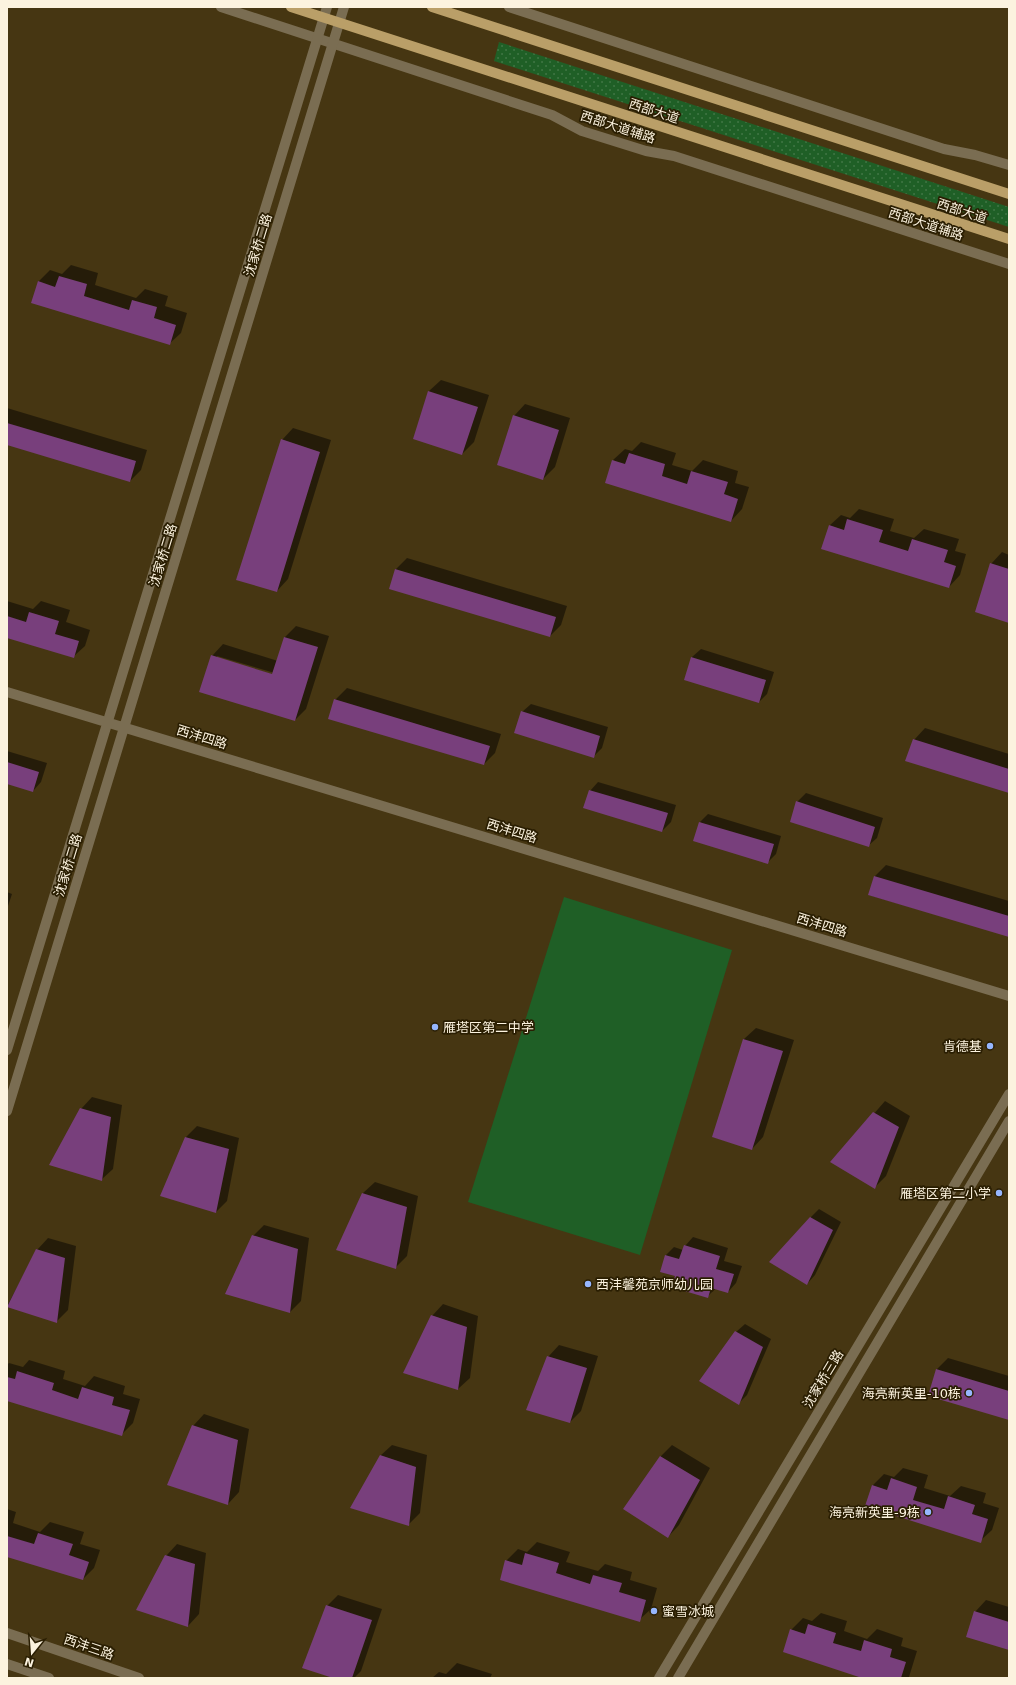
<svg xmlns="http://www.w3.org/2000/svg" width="1016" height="1685" viewBox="0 0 1016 1685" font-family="'DejaVu Sans','Noto Sans SC',sans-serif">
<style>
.grass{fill:url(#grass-dots)}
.garden{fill:#1f5f26}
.shadow{fill:#0007;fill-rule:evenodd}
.building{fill:#783f7c}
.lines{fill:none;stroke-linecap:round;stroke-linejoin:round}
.minor{stroke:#7a6d52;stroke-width:10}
.tertiary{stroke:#7a6d52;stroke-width:10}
.primary{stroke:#ba9f68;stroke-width:10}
.poi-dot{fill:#96b6fd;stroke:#2a1e02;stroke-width:1.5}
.labels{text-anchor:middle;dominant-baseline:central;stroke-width:3.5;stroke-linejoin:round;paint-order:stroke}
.street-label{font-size:13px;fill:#fcf3df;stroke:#2a1e02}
.poi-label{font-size:13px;fill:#fcf3df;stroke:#2a1e02;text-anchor:end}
</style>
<defs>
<pattern id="grass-dots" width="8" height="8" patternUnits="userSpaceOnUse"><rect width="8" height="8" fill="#1f5f26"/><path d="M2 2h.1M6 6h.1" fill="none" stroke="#407645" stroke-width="1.8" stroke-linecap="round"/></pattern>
</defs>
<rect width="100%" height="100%" fill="#463612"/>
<path class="grass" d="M499,42l510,165v20l-515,-166z"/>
<path class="garden" d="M564,897l168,53 -92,305 -172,-53z"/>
<path class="shadow" d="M71,265l27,8 -3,12 41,13 9,-9 23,7 -3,10 22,7 -6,20 -12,11 -131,-62 12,-12 12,4z
M441,380l48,15 -15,47 -12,12 -33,-63z
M525,404l45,14 -15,49 -12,12 -29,-63z
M7,408l140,42 -6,20 -11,11 -123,-37z
M293,428l38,12 -43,139 -11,12 5,-151z
M641,442l35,11 -4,12 20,6 11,-11 35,11 -3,12 14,4 -7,22 -11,12 -118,-61 12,-11 7,2z
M859,509l35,10 -4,12 24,7 10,-9 35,10 -4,12 11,3 -6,21 -11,12 -120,-61 12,-11 9,3z
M1002,552l7,3v67l-18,-58z
M407,558l160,48 -6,19 -11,11 -155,-66z
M7,601l26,8 8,-8 29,9 -4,12 24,8 -5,16 -12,11 -66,-20z
M296,626l33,10 -23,73 -11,11 -83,-64 11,-12 55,17 7,-24zM217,656l61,18 -1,2 -60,-18z
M701,649l73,23 -7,22 -8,8 -74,-23 7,-22z
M347,688l154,46 -6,19 -11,11 -149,-64z
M531,704l77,23 -6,21 -9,9 -71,-45z
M925,728l84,26v38l-95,-52z
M7,751l40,12 -6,19 -8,9 -26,-8z
M598,782l78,23 -5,17 -9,9 -72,-40z
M806,793l77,25 -6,20 -9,8 -71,-44z
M708,814l73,22 -5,18 -9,9 -67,-41z
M886,865l123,36v35l-140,-41 6,-19z
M7,892l5,2 -5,15z
M756,1028l38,12 -31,97 -11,12 -39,-12 31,-98z
M92,1097l30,8 -9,64 -12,11 -20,-71z
M885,1101l25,15 -24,60 -11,11 -43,-25z
M197,1126l42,12 -12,63 -11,11 -30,-75z
M375,1182l43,14 -11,60 -12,12 -58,-19 26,-56z
M819,1209l22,13 -26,53 -8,9 4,-67z
M264,1225l45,13 -8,63 -11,11 -37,-76z
M693,1237l35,11 -4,13 18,5 -6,17 -8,9 -12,-4 -9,9 -31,-21 -10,-21 8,-8 9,3 2,-4z
M48,1238l28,8 -8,64 -11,11 -50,-15 30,-56z
M443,1304l35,12 -8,62 -12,11 -54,-17 28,-56z
M745,1324l26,15 -24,56 -8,8 -3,-71z
M559,1345l39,11 -17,55 -11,11 -22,-65z
M948,1358l61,18v43l-80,-24 8,-26z
M29,1360l36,11 -2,8 22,7 9,-10 31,10 -2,8 17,5 -7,24 -12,12 -114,-35v-35l2,-2 14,4z
M204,1414l45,15 -10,63 -11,12 -35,-78z
M392,1445l35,10 -7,58 -11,11 -29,-68z
M672,1445l38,23 -31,57 -11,12 -43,-28 36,-53z
M903,1468l25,7 -4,13 26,8 11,-10 25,7 -3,10 16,5 -7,22 -12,11 -108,-55 12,-12 10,3z
M7,1509l9,3 -3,11 27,9 10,-10 34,10 -4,12 20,6 -6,18 -11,11 -76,-23z
M537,1542l33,10 -4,10 32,9 7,-7 27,8 -2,8 27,8 -6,21 -12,11 -133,-59 12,-12 9,3z
M177,1544l29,9 -7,61 -11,12 -22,-70z
M338,1595l44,14 -21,62 -7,7h-18l-9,-72z
M986,1600l23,7v42l-34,-37z
M821,1613l26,8 -3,10 23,8 10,-10 26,9 -2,8 16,5 -8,26 -44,1 -74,-48 12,-12 9,3z
M457,1663l35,11 -2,4h-58l7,-6 7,2z"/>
<path class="building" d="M59,276l28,8 -3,12 45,14 3,-10 25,7 -3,11 22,7 -6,20 -139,-42 7,-22 17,6z
M428,391l50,16 -16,48 -49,-16z
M513,415l46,15 -16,50 -46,-15z
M7,423l129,38 -6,21 -123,-37z
M281,439l39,13 -43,140 -41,-12z
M629,453l36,11 -3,12 25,8 4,-13 37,11 -4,12 14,5 -7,23 -126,-39 7,-23 13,4z
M847,519l36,11 -4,12 29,9 4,-12 36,11 -4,12 12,4 -7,22 -128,-39 8,-24 15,5z
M990,563l19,6v54l-34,-11z
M395,569l161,48 -6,20 -161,-48z
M29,612l30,9 -4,13 24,7 -5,17 -67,-20v-22l19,6z
M284,637l34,10 -23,74 -96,-29 12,-37 61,19z
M691,657l75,23 -7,23 -75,-23z
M334,699l156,47 -6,19 -156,-46z
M521,711l79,25 -6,22 -80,-25z
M913,739l96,30v24l-104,-32z
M7,762l32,10 -6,20 -26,-8z
M589,790l79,23 -6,19 -79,-24z
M796,801l79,26 -6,20 -79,-25z
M699,822l75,22 -6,20 -75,-23z
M874,876l135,40v21l-141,-42z
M743,1039l40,12 -31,99 -40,-13z
M80,1108l31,9 -9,64 -53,-16z
M873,1112l26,15 -24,62 -45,-27z
M185,1137l44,12 -13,64 -56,-17z
M362,1193l45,14 -11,62 -60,-19z
M810,1217l23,13 -26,55 -38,-23z
M252,1235l46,14 -8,64 -65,-19z
M684,1245l36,11 -4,13 18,5 -6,19 -17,-5 -3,10 -37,-11 4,-11 -15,-4 5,-17 14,4z
M36,1249l29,9 -8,65 -50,-16z
M431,1315l36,12 -9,63 -55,-17z
M735,1331l28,16 -24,58 -40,-24z
M547,1356l40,12 -17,55 -44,-13z
M936,1369l73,22v29l-81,-24z
M17,1371l37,12 -2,7 26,9 4,-12 32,10 -2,8 18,5 -8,26 -115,-35v-24l8,2z
M192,1425l46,15 -10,65 -61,-20z
M380,1455l36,12 -7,59 -59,-18z
M660,1456l40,24 -32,58 -45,-29z
M891,1478l26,9 -4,13 31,9 4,-13 27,9 -3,9 16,5 -7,24 -116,-37 7,-21 15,5z
M38,1533l35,11 -4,11 20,7 -6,18 -76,-23v-21l27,8z
M525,1553l34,10 -3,10 34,11 3,-9 29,8 -3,9 27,8 -6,22 -140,-42 5,-20 17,5z
M165,1555l30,9 -7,63 -52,-17z
M326,1605l46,15 -20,58h-19l-31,-10z
M974,1611l35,11v28l-43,-13z
M808,1624l28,9 -3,10 28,8 3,-11 28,9 -2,8 16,5 -5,16h-39l-79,-26 7,-23 15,5z"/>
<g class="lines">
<path class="minor" d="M221,7l331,108 30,16 64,20 28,5 335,108
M509,7l435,142 31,6 34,10"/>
<path class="tertiary" d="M7,692l1002,304
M7,1050l320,-1043
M7,1111l337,-1104
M7,1633l132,45
M7,1664l42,14
M659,1678l350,-584
M678,1678l331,-557"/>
<path class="primary" d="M291,7l718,232
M432,7l577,187"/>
</g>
<g class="poi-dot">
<circle cx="435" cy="1027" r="4"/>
<circle cx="990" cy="1046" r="4"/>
<circle cx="999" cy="1193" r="4"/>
<circle cx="588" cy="1284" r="4"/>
<circle cx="969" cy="1393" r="4"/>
<circle cx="928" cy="1512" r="4"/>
<circle cx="654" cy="1611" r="4"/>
</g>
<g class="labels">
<g class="street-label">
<text transform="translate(654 111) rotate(18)">西部大道</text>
<text transform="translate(618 127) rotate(18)">西部大道辅路</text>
<text transform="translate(962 211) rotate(18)">西部大道</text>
<text transform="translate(926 224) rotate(18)">西部大道辅路</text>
<text transform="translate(258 245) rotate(-73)">沈家桥二路</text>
<text transform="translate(163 555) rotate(-73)">沈家桥二路</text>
<text transform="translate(202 737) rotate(17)">西沣四路</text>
<text transform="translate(512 831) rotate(17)">西沣四路</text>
<text transform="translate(68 865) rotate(-73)">沈家桥二路</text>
<text transform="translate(822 925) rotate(17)">西沣四路</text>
<text transform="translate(823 1379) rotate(-59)">沈家桥三路</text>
<text transform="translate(89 1647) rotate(19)">西沣三路</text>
</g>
<g class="poi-label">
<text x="443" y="1027" text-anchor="start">雁塔区第二中学</text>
<text x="982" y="1046">肯德基</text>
<text x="991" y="1193">雁塔区第二小学</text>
<text x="596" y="1284" text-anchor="start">西沣馨苑京师幼儿园</text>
<text x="961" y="1393">海亮新英里-10栋</text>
<text x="920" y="1512">海亮新英里-9栋</text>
<text x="662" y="1611" text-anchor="start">蜜雪冰城</text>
</g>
</g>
<rect width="1016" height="1685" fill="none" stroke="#fcf3df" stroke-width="16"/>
<g transform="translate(32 1653) rotate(197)" stroke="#2a1e02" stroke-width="3" paint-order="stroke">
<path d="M0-3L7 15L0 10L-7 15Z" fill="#fcf3df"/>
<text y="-6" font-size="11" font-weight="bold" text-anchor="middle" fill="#fcf3df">N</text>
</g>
</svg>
